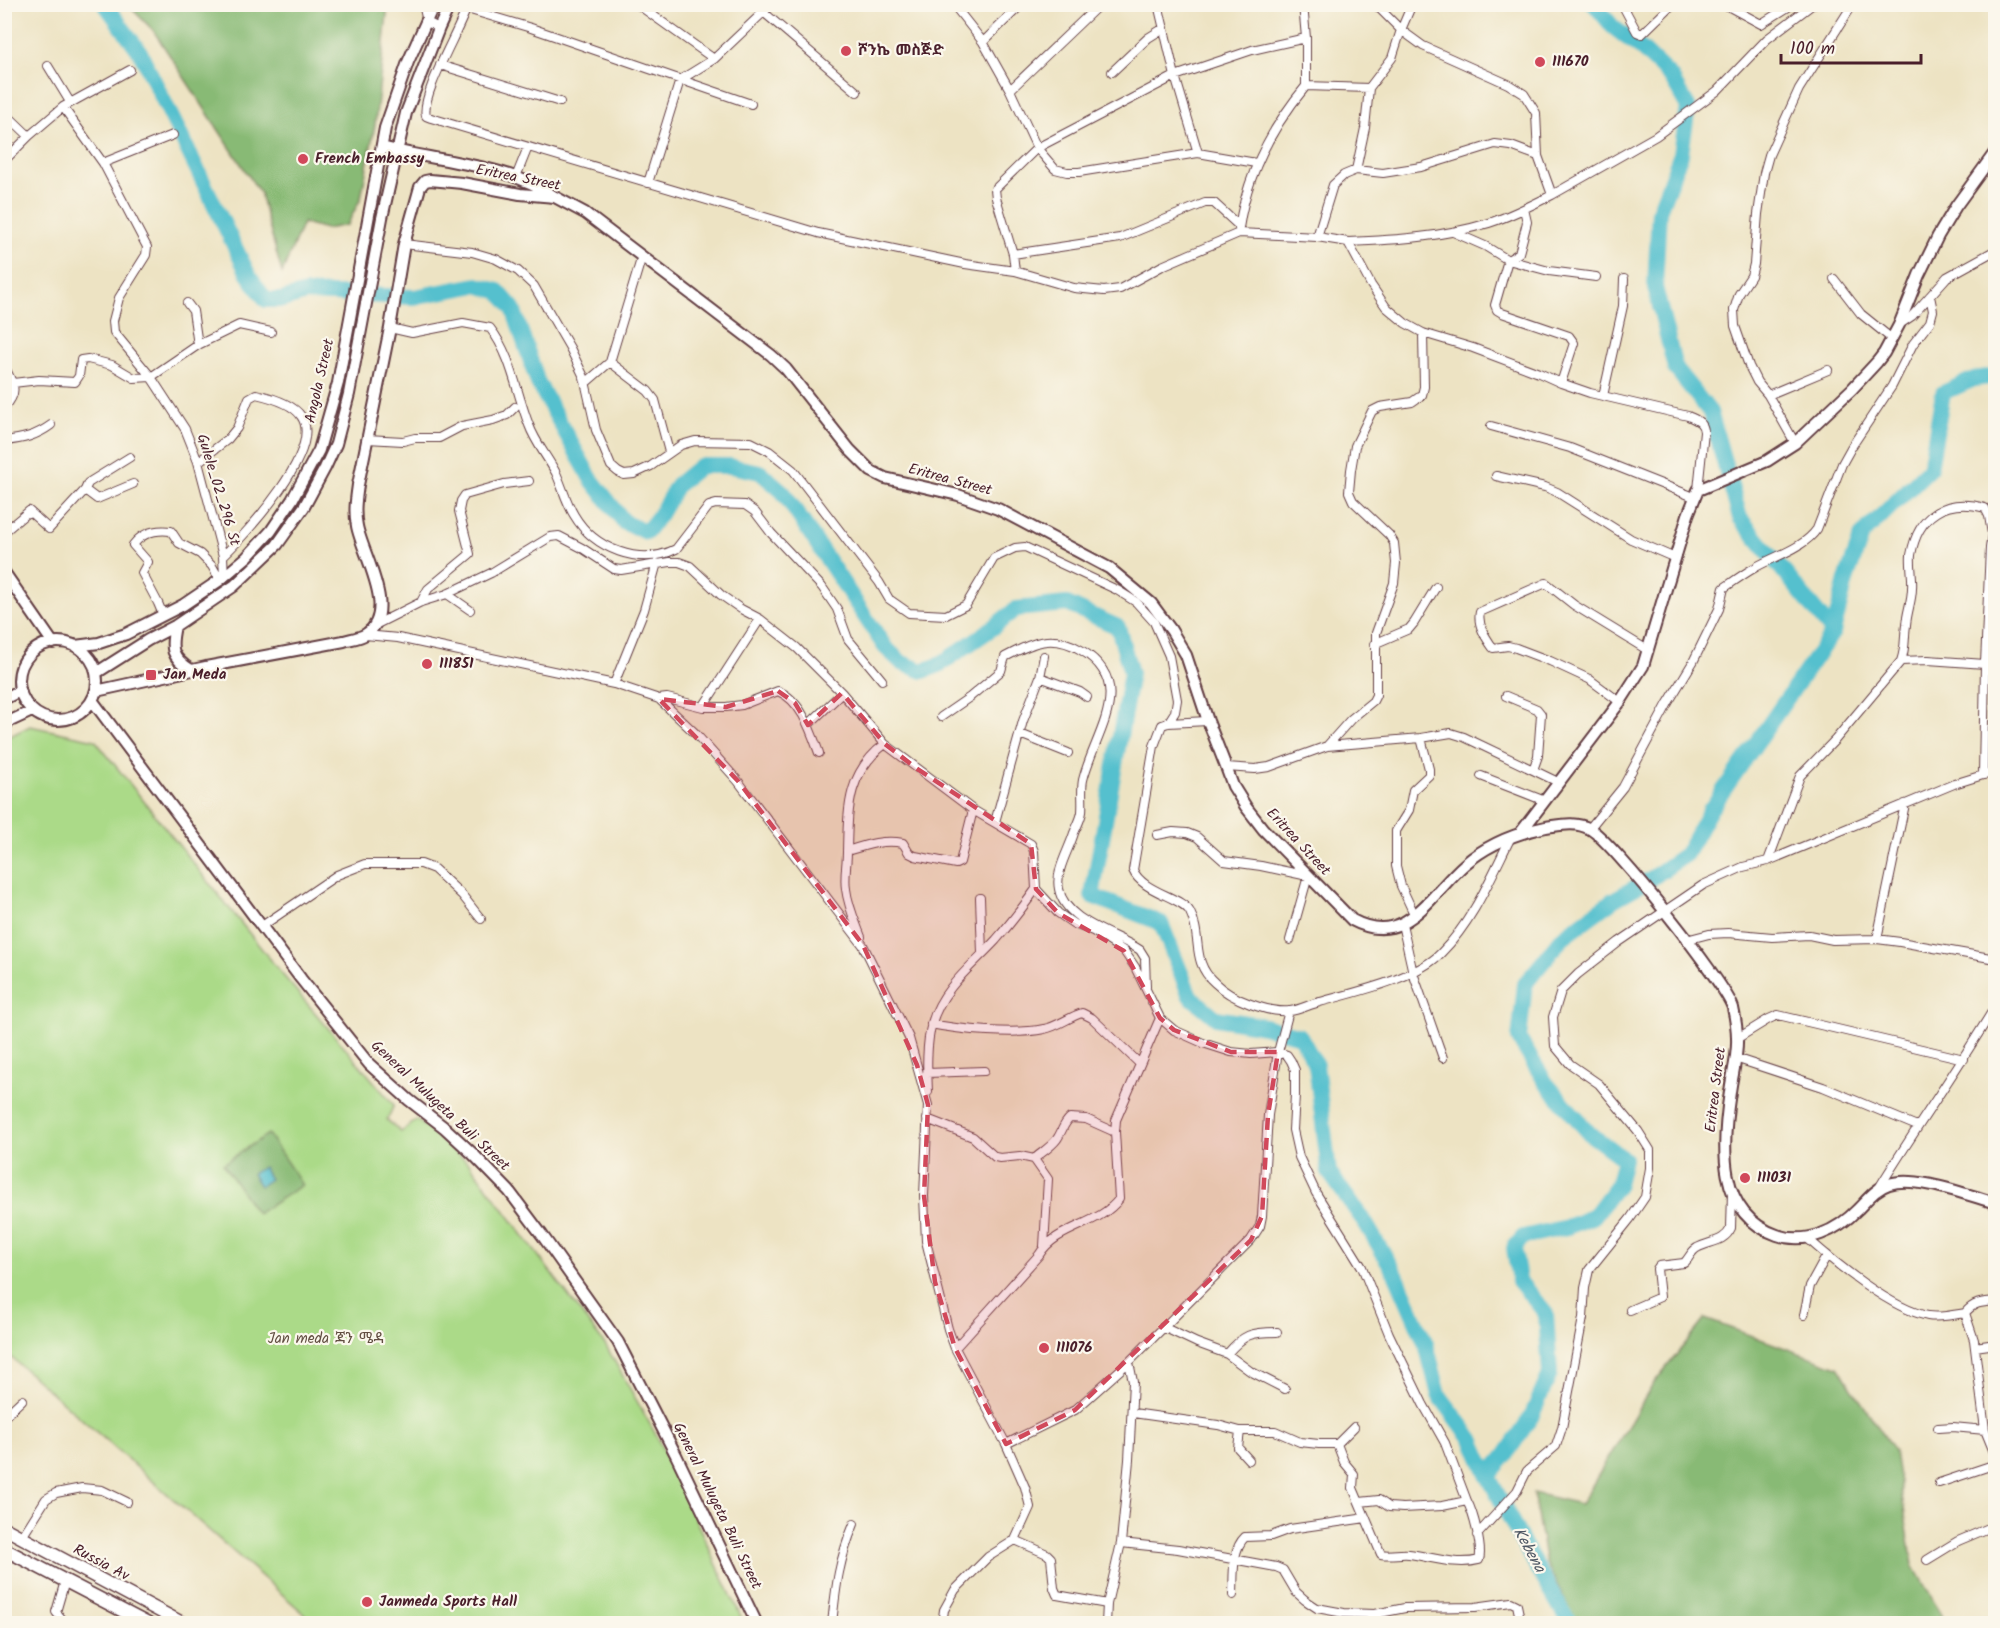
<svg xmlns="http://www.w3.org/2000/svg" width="2000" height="1628" viewBox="0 0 2000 1628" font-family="Kalam,'Noto Sans Ethiopic',sans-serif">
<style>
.green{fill:#abda88;stroke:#7a7c5a;stroke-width:1.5}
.forest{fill:#88ba74;stroke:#696c50;stroke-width:1.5}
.water{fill:#54c0ce;stroke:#4f707c;stroke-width:1.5}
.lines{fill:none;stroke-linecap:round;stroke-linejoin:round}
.river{stroke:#54c0ce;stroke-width:16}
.street-casing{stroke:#623c42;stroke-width:10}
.secondary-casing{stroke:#623c42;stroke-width:14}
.primary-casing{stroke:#623c42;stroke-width:15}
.street{stroke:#fff;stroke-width:8}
.secondary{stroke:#fff;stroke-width:10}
.primary{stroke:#fff;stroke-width:12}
.marked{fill:#d1495b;fill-opacity:0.2;stroke:#d1495b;stroke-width:4.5;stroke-dasharray:12 8;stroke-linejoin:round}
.poi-dot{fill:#d1495b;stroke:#fbf7ec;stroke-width:2}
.labels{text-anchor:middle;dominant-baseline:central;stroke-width:4.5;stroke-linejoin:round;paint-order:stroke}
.poi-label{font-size:15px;font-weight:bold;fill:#4a1f2b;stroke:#fbf7ec;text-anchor:start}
.street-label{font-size:15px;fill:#4a1f2b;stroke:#fbf7ec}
.park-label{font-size:15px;fill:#624e42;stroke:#fbf7ec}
.water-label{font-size:16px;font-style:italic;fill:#4e5764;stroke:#fbf7ec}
</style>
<rect width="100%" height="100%" fill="#fbf7ec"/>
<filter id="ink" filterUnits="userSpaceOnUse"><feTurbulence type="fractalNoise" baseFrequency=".0167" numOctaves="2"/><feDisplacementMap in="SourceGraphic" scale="12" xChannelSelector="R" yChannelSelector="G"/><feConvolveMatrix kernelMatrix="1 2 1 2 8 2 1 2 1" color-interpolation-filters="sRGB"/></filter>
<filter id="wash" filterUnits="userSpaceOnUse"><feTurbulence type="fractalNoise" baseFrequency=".008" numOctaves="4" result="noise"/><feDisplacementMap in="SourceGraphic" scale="24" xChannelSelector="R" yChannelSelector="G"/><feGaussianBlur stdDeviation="1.35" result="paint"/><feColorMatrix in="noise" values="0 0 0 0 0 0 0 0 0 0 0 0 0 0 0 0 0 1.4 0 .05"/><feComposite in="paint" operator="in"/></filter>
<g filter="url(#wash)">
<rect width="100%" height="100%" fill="#ede3c3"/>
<path class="green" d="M30,726l65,14 186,233 113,132 -7,15 14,12 16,-12 52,43 137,183 50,89 88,188h-429l-310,-271 -1,-613z"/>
<path class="forest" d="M128,5h260l-13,120 -14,73 -14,27 -21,4 -23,-6 -21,50 -22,-80 -107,-163z
M268,1134l34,51 -45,29 -34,-50z
M1705,1319l133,48 57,85 18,113 33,58h-369l-31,-60 -13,-70 48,11 73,-121z"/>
<path class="water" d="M263,1167l7,12 -10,7 -8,-12z"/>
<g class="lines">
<path class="river" d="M105,4l35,48 109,224 17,24h16l24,-7 108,4 63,-12 21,6 15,17 25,75 53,96 34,44 21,9 13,-16 18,-31 23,-19h30l30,6 23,20 102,155 17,16 21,8 16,-6 48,-33 29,-23 51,-5 51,23 13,46 -39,223 69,27 29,73 26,22 48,8 36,10 16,29 13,107 37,52 30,51 30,69 13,51 33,44 16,37 35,67 47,81
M1594,4l19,23 31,24 27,26 17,30 -7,47 -22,57 -4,76 20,81 35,44 30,106 93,114
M1488,1476l17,-20 26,-39 19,-43 -4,-60 -27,-33 -5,-33 9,-11 44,-10 27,-11 24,-32 6,-25 -34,-25 -44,-51 -27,-44 6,-55 38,-47 50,-37 39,-22 34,-24 24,-44 123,-178 13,-52 16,-45 68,-67 13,-75 31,-14 22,-3"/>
</g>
</g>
<g filter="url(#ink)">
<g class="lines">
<defs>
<path id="street" d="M423,4l4,18 12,6
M468,4c-7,24 -48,91 -42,112l5,2 387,115 147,31 50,7 59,17 30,3 16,-2 42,-23 77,-33 78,4 31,5 23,43 15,22 19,16 18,10 50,15 66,25 22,10 29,10 98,23c8,4 16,6 16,16l-6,58
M637,4l77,55
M754,4l103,88
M953,4l30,38 27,48 27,58 18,21 12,3h12l119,-19 58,10
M1158,4l17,72 23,77
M1303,4l3,34v48
M1622,4l15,28 5,2 31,-30
M1724,4l37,20 32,-20
M467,9l64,19 220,76
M983,42l39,-38
M440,65l120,37
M48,66l22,36
M1112,72l36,-34 16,-10
M1010,90l90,-86
M63,107l40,56 44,84 -1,8 -27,43 -6,23 1,11 37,45 34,52 6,15 7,18 25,94 1,21
M4,112l25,24
M4,161l25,-25 34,-29 67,-37
M103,163l70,-28
M1356,170l9,-42 4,-40 23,-30 9,-28 11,-26
M516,177l12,-30
M648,183l32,-103 34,-21 58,-55
M1552,195l104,-59 61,-45 50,-52 46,-35
M1524,209l3,13 -4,16 -4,15 -11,7 -13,45 2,5 5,3 67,23 5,7 -13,40
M1239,228c8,-54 32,-100 67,-142l63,2
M1453,232l32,14 23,14 41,11 47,6
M1317,237l16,-52 11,-10 12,-5 27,3 38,-6 74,-23 16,2 27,10
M1348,242c48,-2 95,-5 141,-19 22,-7 43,-18 63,-28l-14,-39 -2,-43 -12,-19 -16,-10 -85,-38 -22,-16 -26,-26
M404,244l68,8 24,7 22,12 16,15 36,62 14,29 12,53 15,36 7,6 6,3 10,-1 17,-8 30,-21 14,-4 56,1 18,9 24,19 86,112 10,17 20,14 37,2 20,-10 28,-47 21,-10 10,-1 92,43 19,12 18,20 15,34 8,44 -2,12 -7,11
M1013,254l107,-16 85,-35h9l25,23
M1015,271l-2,-17 -17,-56 -1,-9 42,-41 138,-72 77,-26 54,-12
M1834,279l27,35 31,25
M187,303l6,8 5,34
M1900,324l12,-8 35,-39 49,-27
M390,328l22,5 51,-10 27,5c22,28 26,64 39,97 6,17 18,31 27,48 6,13 10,29 18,42 20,34 66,52 102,34l33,-43 7,-2 29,1 10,7 16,21 51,54 15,22 11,30 34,41
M610,362l38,29 7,9 14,52
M4,366c9,18 16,25 0,42
M151,377l47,-32 41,-20 32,7
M588,381l22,-19 32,-106
M13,383l26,-3 36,2 4,-6 2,-16 7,-1 24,6 22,13 17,-1
M1768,395l60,-25
M1603,396l20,-90 1,-27
M1491,426l79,22 124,49
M367,439l36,2 12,-3h24l23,-12 31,-6 14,-5 8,-8
M4,441c19,-2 32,-5 47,-16
M1795,443l-27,-48 -11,-13 -8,-16 -14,-40 -1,-16 5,-16 12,-18 3,-12 4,-50 6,-41 5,-18 30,-66 54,-85
M198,462l30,-23 9,-11 12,-30 7,-4c13,3 37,10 45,22 24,33 -55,118 -78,140
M1496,476l49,11 12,5 74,47 44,19
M85,490l3,-7 42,-26
M4,532l25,-21 20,18 36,-39 12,9 36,-15
M1994,534h-2l-2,14 -5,116h11
M447,594l23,16
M421,602l7,-13 42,-35 -11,-43 2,-10 4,-6 39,-11 25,-3
M163,615l-5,-12 -16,-30 6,-11 -15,-17c9,-12 23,-16 38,-14l8,12 21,11 12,12 8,14
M375,625l46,-23 26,-8 44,-21 59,-36 9,-1 23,12 32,21 7,1 49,-8h9l11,4 31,29 20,14 19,10 37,29 45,45 43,51 88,66 58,34 3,7 2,38c-13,18 -26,35 -40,51 -24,26 -54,48 -64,83 -6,21 -5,47 -4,69
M365,635l33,3 216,46 45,15 36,34 43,48 125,164 46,93 19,67 -4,91 2,45 22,88 7,19 51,96 19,43 5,20 -15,33 -27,17 -33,33 -11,20 -2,14
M1374,644l35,-15 5,-6 22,-36
M1901,661c5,-14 3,-23 5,-36 1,-13 6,-25 6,-37 1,-11 -2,-21 -1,-33 7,-40 35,-58 74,-47l4,8 3,18
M1040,677l40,15 7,5
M614,684l30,-74 13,-47
M1506,696l31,13 4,5 -3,42 -5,14
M659,699l8,-1 36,9h23l16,-2 36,-14c23,9 33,40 41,62
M1620,702l-31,-23 -39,-18 -34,-13 -8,-2 -15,2c-7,-10 -16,-23 -13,-36l66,-29 28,22 75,46
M703,707l57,-88
M941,717l29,-20 31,-26 4,-14c28,-15 47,-24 76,-7 57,34 13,84 2,130 -2,10 0,21 -1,32 -1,7 -5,14 -8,21 -5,17 -19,38 -15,56 6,33 56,44 81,61l5,8 1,29
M1208,721l-40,2 -6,2 -8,21 -21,124c9,22 49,27 57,42 13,25 0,49 25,71 16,16 52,30 75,28 10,-1 20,-7 30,-9 35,-10 96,-23 121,-49 32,-32 50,-76 70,-116
M808,725l34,-32
M1020,734l48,19
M1327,746l24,-27 22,-18 3,-6v-62l18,-50 2,-20 -2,-20 -5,-8 -36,-34 -4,-9 2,-22 4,-24 17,-35 8,-4 32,-5 10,-7 2,-8 -1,-54
M1226,767l29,2 14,-2 58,-21 94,-8
M1481,776l64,25
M995,822l28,-101 17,-44 4,-21
M1589,829l34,-42 45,-84 25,-41 26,-53 5,-21c10,-7 21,-15 32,-21 19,-11 48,-19 61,-38l25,-65 10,-18 40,-60 21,-42 17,-22 3,-11 -3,-15
M1157,835l16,-3 14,1 10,4 27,24 37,5 47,10 -18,64
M847,851c19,-6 36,-12 56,-8l6,10 6,3 41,8 4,-2 13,-52
M1768,861l32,-85 35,-36 66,-79 27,-1 57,4 -2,111
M1036,889l22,24 16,11 19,7 31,20 11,16 25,51 14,12 29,13 28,9 20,2 27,-2 9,3 4,6 4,9v25l-2,35 6,27 17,36 46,74 27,67 34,70 22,39 22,58
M980,898l2,55
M1415,916l-14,-30 -5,-20v-35l13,-21 4,-20 16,-15v-6l-8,-31 30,-5 13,4 94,45
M1402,924l11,49 30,85
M262,926l75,-51 28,-11h56l13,5 28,26 19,24
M861,937c-6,-16 -13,-31 -15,-48 -2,-12 1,-25 1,-37 1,-44 0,-79 38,-108
M1877,939l28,-135
M1686,940l23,-6 19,-1 44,4 37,-2 24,5 44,-1 23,3 96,17
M931,1024c29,6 85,11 113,5 13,-2 25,-12 38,-16l10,5 48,46
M1738,1038l31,-19 9,-4 186,44
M1735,1058l88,29 94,39
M927,1073l57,-2
M927,1119l46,18 22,20 5,1 20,-2 14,3 14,20 -4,67
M1034,1159c7,-6 17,-12 23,-20 5,-7 6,-15 13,-21l16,1 29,13
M1879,1188c38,-62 80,-121 117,-183
M1807,1238c28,25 84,71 121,78 12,2 25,-1 37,-3 9,-11 17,-11 31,-12
M1630,1310l30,-13 -3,-28 2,-3 25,-3c5,-4 7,-12 13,-15 12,-7 27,-5 34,-20l1,-36
M1965,1313l9,27 11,90 11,27
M1804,1315l6,-29 17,-31
M1163,1327l34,16 30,11 23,17 35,18
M1975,1347l21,-3
M955,1348l84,-93c17,-29 60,-29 80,-56l-4,-67 1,-12 44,-102
M1227,1354c17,-20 24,-22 50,-22
M1133,1413l85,12 22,6 -2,17 11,12
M4,1417l18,-17
M1938,1428l15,-1 32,3
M1240,1431h35l25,11 19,2h18l7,18 10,12 -1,14 28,66c9,2 19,-1 28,0 23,3 48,12 70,6 4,-12 -6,-48 -12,-59l-25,5 -39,2 -14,-1 -10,-7 -19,2
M1006,1444l69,-34 54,-48 122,-122 9,-14 2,-10 6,-101 10,-63 11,-41
M1337,1444l17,-17
M1939,1483l57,-19
M1477,1535l40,-44 10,-20 29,-25 6,-18 21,-110 2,-30 4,-18 41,-51 15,-22 5,-29v-18l-12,-19 -39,-47 -29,-20 -15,-18 -2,-29 8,-26 17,-17 41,-32 84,-57 40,-18 25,-6 186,-77 29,-9 13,-2
M22,1537l24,-38 10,-6 26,-5 20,2 25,12
M1015,1540l32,14 4,4 3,30 3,7 50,9
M1121,1543l57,6 98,18 7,3 13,22 9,8 12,8 27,5 31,1 30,-6 70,-1 36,-5 6,3 4,19
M1927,1560l31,-19 38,-16
M65,1581l-9,31 10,12
M1233,1595c1,-18 -2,-45 12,-58l26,-1 19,-7 76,-11
M1375,1614l2,10
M832,1624c4,-39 7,-64 22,-100
M1106,1624l1,-20 14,-61 8,-83 4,-78 -4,-20"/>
<path id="secondary" d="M382,147c55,15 125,16 173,50
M4,572l49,71
M175,626c-5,23 -4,31 16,44
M19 681a39 39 0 1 1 78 0a39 39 0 1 1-78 0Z
M75,646l24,-3 27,-9 57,-29 37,-25 27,-23 24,-26 21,-31 27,-50 19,-67 47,-255 23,-66 26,-58
M96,673l52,-33 27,-14 59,-40 43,-41 27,-38 21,-39 11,-24 13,-50 33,-176 24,-105 33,-85 11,-24
M96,691l110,-24 138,-26c7,-2 16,-3 22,-7 33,-22 -4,-80 -9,-108 -3,-14 -1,-27 1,-41l32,-157 14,-84 16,-57 5,-6 5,-1 32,3 58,11 35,3 30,16 186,142 15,14 64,81 21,21 14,7 73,17 40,14 111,59 42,35 20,27 15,25 22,66 18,46 7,19 13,21 17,22 89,91c54,29 78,-26 113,-56 23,-20 51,-31 81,-37 15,-2 29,-6 44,2 23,13 136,155 143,179 2,9 4,21 4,30 1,18 -5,37 -7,54 -8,52 -14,122 47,143 30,10 60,-4 81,-26 9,-9 18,-21 31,-25 27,-9 78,11 107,19
M4,699l15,-8
M92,700l209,279 68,85 40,36 36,28 28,26 36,37 33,44 76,107 58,113 81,169
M4,724l28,-13
M1521,832l99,-130 23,-36 45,-151 10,-25 69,-29 28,-18 57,-54 25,-27 7,-9 15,-28 20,-50 19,-39 18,-30 40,-55"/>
<path id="primary" d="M4,1528l180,96
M4,1549l144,75"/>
</defs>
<use href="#street" class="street-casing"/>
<use href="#secondary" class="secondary-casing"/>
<use href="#primary" class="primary-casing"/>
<use href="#street" class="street"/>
<use href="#secondary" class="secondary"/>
<use href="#primary" class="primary"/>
</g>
</g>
<path class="marked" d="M778,691l17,12 13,22 34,-32 43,51 31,24 115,76 5,45 22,24 66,38 36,67 14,12 57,22h47l-10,63 -6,101 -11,24 -176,170 -69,34 -51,-96 -20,-66 -11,-86 4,-91 -11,-40 -54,-120 -125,-164 -79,-82 67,8z"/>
<g class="poi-dot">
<circle cx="846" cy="51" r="6"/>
<circle cx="1540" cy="62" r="6"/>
<circle cx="303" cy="159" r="6"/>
<circle cx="427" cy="664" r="6"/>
<rect x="145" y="669" width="12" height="12" rx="3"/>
<circle cx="1745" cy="1178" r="6"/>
<circle cx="1044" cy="1348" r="6"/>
<circle cx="367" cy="1602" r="6"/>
</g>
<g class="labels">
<g class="poi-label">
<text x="858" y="51">ሾንኬ መስጅድ</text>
<text x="1552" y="62">111670</text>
<text x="315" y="159">French Embassy</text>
<text x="439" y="664">111851</text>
<text x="163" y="675">Jan Meda</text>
<text x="1757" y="1178">111031</text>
<text x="1056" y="1348">111076</text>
<text x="379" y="1602">Janmeda Sports Hall</text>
</g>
<g class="street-label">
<text transform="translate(518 178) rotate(11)">Eritrea Street</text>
<text transform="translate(320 381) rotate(-77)">Angola Street</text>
<text transform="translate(950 480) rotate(15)">Eritrea Street</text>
<text transform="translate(218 490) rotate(73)">Gulele_02_296 St</text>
<text transform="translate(1298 842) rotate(47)">Eritrea Street</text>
<text transform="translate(1716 1090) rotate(-83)">Eritrea Street</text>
<text transform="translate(440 1106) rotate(43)">General Mulugeta Buli Street</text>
<text transform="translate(717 1506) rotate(64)">General Mulugeta Buli Street</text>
<text transform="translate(101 1563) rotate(28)">Russia Av</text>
</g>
<g class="park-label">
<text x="326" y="1339">Jan meda ጃን ሜዳ</text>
</g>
<g class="water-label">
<text transform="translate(1529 1550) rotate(61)">Kebena</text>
</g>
</g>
<rect width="2000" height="1628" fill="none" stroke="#fbf7ec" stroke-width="24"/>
<path d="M1781 54v9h140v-9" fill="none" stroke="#4a1f2b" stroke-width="3"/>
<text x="1790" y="54" font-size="18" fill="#4a1f2b" stroke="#fbf7ec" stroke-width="4.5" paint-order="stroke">100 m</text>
</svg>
